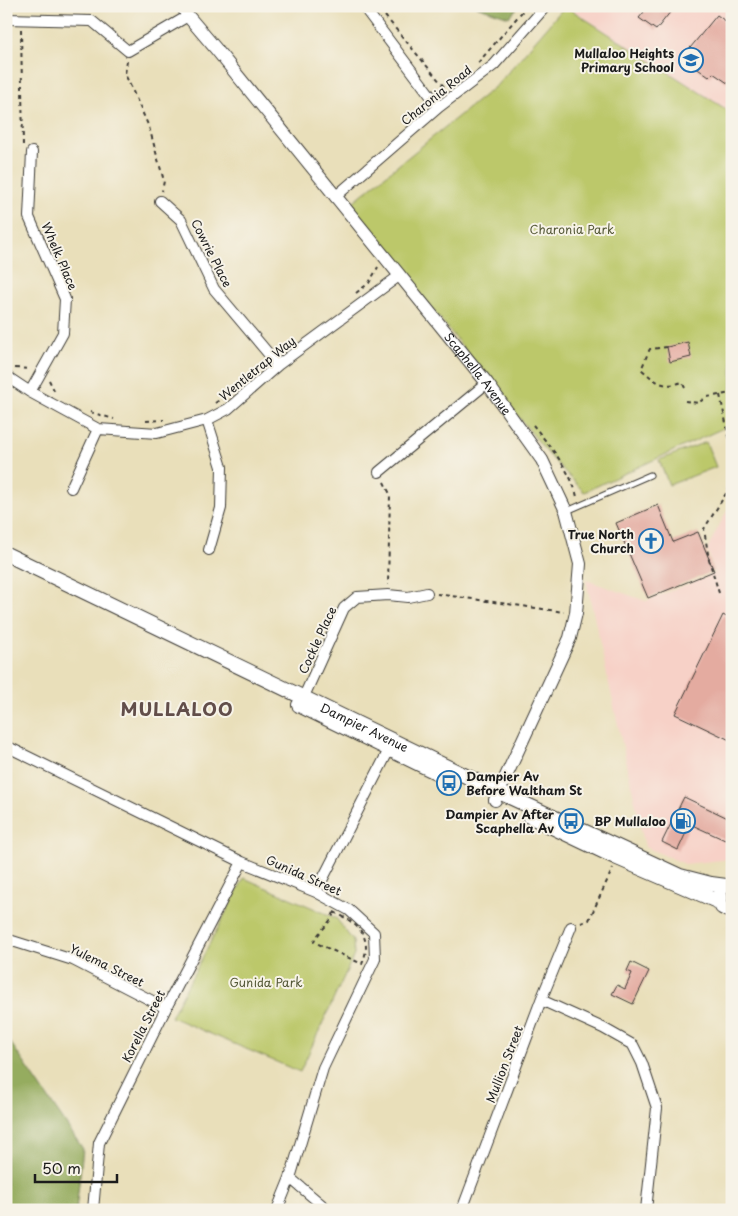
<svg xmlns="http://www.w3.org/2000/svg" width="738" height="1216" viewBox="0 0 738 1216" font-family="'Playpen Sans',sans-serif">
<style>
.built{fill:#f7d1c7}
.green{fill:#bcc86a;stroke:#6c7243}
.forest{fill:#95ac5e;stroke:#58643d}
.building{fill:#e4aba0}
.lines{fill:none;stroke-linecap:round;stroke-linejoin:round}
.service-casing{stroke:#3b3934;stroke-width:7}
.minor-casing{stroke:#3b3934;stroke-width:12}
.tertiary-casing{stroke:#3b3934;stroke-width:14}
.secondary-casing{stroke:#3b3934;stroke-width:16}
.path{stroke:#3b3934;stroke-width:2;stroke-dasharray:4 4;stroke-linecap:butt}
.service{stroke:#fff;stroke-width:5}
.minor{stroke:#fff;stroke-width:10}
.tertiary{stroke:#fff;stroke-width:12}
.secondary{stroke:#fff;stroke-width:14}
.labels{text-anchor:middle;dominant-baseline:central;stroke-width:4;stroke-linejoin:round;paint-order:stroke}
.poi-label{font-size:12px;font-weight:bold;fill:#1c1c1c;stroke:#f7f3e8;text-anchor:end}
.street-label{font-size:12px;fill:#1c1c1c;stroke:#f7f3e8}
.park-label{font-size:12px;fill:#545837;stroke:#f7f3e8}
.district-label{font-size:18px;font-weight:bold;letter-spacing:1px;fill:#624e4a;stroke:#f7f3e8}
</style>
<rect width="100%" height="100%" fill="#f7f3e8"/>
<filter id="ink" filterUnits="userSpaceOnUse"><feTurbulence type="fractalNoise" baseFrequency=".02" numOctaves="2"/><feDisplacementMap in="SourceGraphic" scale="10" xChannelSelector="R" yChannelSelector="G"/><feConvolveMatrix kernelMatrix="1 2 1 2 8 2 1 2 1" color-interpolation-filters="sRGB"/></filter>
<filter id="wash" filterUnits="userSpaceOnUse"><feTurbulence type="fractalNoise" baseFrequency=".0096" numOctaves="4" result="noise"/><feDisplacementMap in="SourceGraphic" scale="20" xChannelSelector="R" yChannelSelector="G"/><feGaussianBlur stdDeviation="1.12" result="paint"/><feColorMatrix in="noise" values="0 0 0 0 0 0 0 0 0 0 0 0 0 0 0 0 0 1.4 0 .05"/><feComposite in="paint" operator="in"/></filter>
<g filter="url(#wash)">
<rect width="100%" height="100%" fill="#e9dfba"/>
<path class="built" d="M567,6h165v107z
M732,501v358l-47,5 -40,-17 -59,-267 60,21 69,-28 -8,-24z"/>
<path class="green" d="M565,6l167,107v311l-148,68 -34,-36 -201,-251 148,-120z
M706,442l10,25 -47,18 -10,-25z
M244,878l92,40 17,23 1,14 -54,117 -129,-55z"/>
<path class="forest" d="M476,6h43l-10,11z
M6,1036l77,113 -7,61h-70z"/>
<g id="blocks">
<path class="building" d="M636,6h39l-19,24 -17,-12 5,-6z
M717,15l15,11v60l-19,-13 -4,4 -14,-10 3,-5 -12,-9z
M688,342l3,15 -21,5 -3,-15z
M658,505l15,37 25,-10 16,39 -66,27 -32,-75z
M723,615l9,5v121l-57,-27z
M684,797l48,23v5l-7,15 -35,-16 -12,26 -16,-8z
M631,962l18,9 -16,33 -21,-10 5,-9 8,4 7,-16 -5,-2z"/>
</g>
</g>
<g filter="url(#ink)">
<use href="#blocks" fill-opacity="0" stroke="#3b3934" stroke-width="1"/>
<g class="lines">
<defs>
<path id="service" d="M567,511l83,-36"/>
<path id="minor" d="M363,6l76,101
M6,19l86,2 36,30 60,-35
M335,197l104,-90 55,-42 52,-59
M160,201l21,19 33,69 64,76
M6,376l24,16 68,37 59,4 50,-13 21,-11 50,-44 121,-89
M30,392l33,-59 2,-34 -36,-82 3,-65
M207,420l15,47 -1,41 -12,42
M379,472l108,-89
M71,488l27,-59
M301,703l43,-95 13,-11 31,-2 20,2 19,-4
M6,746l236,116 74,30 33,18 25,23 1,26 -52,109 -33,110 -13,32
M316,892l76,-148
M6,939l67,21 93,48
M541,1000l62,28 30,17 9,18 15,45 -11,102
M290,1178l38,32
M93,1210l6,-67 67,-135 76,-146
M462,1210l79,-210 30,-73"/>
<g id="tertiary">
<path id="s1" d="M182,6l6,10 28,33 271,334 55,77 24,51 14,53 -4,49 -6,25 -75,162"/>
</g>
<g id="secondary">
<path id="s2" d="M6,554l493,238 121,56 60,28 31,8 15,2"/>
<path d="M299,705l151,74"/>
<path d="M529,816l86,41 104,45"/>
<path d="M720,893l-1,6 3,8 10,5"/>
</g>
</defs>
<use href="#service" class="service-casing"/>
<use href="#minor" class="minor-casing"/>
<use href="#tertiary" class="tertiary-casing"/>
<use href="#secondary" class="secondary-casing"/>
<path class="path" d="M385,16l61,73
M21,29l2,117
M127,61l-2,13 24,53 15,54 -2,10
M478,63l49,-57
M356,293l13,-10 9,-16
M667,347l-17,2c-4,7 -5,13 -9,20 15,13 22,20 41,13l3,6
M278,350l8,-5
M15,368l15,1
M49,380l7,14
M720,395l12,56
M685,401l13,2 9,-6 25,-4
M215,403l9,-6
M90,412l24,7
M146,421l18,-1
M533,425c16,20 39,47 44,72
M384,482l6,12 -2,91
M719,593l-10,-33 -5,-31 28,-45
M437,594l127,18
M728,868l4,-5
M334,912c23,11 40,24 28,52l-48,-22c5,-12 17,-18 20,-30z
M581,923l8,-3 24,-52"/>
<use href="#service" class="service"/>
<use href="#minor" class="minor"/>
<use href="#tertiary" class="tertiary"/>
<use href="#secondary" class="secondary"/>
</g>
</g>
<defs>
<symbol id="school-ring" viewBox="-11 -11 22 22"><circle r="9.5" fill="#f7f3e8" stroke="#1f6fb2" stroke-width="1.5"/><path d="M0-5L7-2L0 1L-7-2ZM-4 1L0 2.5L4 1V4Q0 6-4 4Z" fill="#1f6fb2"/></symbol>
<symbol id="church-ring" viewBox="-11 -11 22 22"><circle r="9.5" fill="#f7f3e8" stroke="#1f6fb2" stroke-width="1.5"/><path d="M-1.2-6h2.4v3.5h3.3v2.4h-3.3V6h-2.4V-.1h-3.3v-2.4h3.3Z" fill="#1f6fb2"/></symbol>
<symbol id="bus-ring" viewBox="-11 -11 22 22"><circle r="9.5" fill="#f7f3e8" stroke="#1f6fb2" stroke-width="1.5"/><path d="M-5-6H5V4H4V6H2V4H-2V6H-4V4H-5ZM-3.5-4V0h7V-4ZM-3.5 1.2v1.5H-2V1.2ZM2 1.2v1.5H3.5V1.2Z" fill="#1f6fb2"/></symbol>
<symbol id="fuel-ring" viewBox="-11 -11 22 22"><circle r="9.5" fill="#f7f3e8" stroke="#1f6fb2" stroke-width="1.5"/><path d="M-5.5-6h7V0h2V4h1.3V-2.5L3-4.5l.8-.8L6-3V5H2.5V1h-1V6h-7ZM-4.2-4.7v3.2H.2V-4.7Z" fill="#1f6fb2"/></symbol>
</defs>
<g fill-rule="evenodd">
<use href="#school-ring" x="677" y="46" width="28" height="28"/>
<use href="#church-ring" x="637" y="527" width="28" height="28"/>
<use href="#bus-ring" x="435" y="769" width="28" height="28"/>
<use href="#bus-ring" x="557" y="807" width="28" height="28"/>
<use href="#fuel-ring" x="669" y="807" width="28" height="28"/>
</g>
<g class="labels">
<g class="poi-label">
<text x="674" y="53">Mullaloo Heights<tspan x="674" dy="14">Primary School</tspan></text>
<text x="634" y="534">True North<tspan x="634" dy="14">Church</tspan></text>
<text x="466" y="776" text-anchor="start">Dampier Av<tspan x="466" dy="14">Before Waltham St</tspan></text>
<text x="554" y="814">Dampier Av After<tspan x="554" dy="14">Scaphella Av</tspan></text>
<text x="666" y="821">BP Mullaloo</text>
</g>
<g class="street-label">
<text transform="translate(436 95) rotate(-39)">Charonia Road</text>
<text transform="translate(212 253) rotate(63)">Cowrie Place</text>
<text transform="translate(60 256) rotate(67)">Whelk Place</text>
<text transform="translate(257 368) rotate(-39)">Wentletrap Way</text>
<text stroke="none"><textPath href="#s1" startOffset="472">Scaphella Avenue</textPath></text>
<text transform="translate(317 640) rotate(-65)">Cockle Place</text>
<text stroke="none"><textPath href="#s2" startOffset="398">Dampier Avenue</textPath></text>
<text transform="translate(304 875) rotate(24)">Gunida Street</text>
<text transform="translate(107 965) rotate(26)">Yulema Street</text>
<text transform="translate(143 1026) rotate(-63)">Korella Street</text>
<text transform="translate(504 1064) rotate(-69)">Mullion Street</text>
</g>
<g class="park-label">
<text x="572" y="229">Charonia Park</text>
<text x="266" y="982">Gunida Park</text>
</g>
<g class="district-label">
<text x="177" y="708">MULLALOO</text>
</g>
</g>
<rect width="738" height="1216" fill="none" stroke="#f7f3e8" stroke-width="25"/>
<path d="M35 1174v8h82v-8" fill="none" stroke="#1c1c1c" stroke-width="2.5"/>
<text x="42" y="1174" font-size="15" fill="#1c1c1c" stroke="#f7f3e8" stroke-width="4" paint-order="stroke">50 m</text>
</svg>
